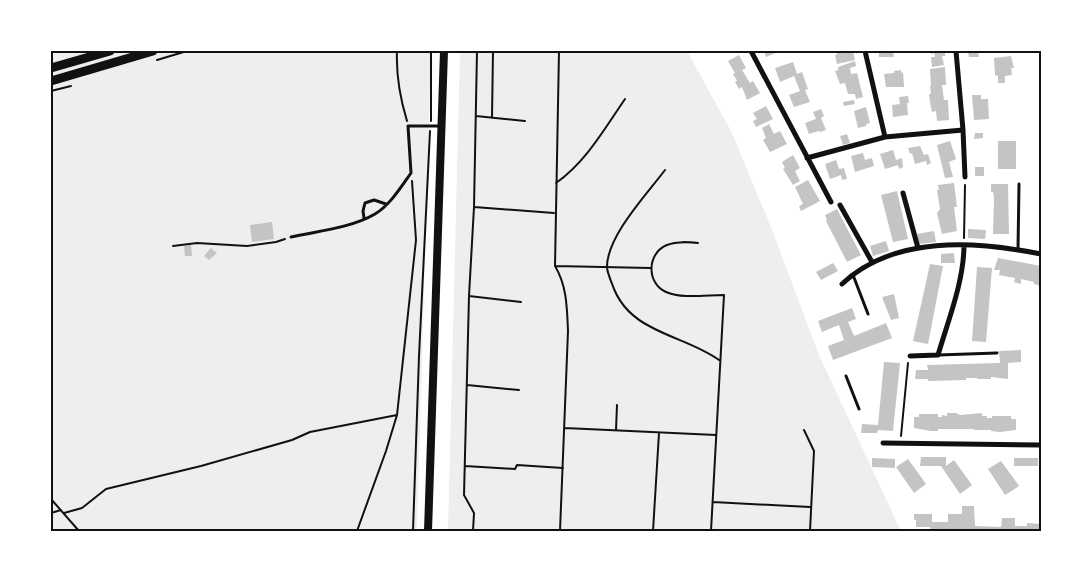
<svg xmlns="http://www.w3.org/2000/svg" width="1092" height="582" viewBox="0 0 1092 582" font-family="'Source Serif 4',serif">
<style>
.green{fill:#eee}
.building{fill:#c4c4c4}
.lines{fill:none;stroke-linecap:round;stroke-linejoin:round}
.path{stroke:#111;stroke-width:2}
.service{stroke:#111;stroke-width:3}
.minor{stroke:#111;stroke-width:5}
.secondary{stroke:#111;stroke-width:8}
.primary{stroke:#111;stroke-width:9}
.neatline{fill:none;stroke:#111;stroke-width:2}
</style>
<rect width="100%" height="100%" fill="#fff"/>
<path class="green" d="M51,51h380l-14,480h-366z
M460,51h227l44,80 40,96 48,128 82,176h-453z"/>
<path class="building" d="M764,51h16l-14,6z
M836,51h17l2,9 -18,4 -2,-9h2z
M879,51h14l1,6h-15z
M930,51h15v5h-3l2,9 -12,2 -1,-10h4l-1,-4 -3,1z
M968,52h10l1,5h-10z
M739,55l7,13 -4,2 8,13 3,-2 7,12 -13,7 -5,-13 -3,2 -4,-7 2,-1 -4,-7 2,-1 -7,-12z
M1011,56l3,12h-3l1,7 -7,1v7h-7v-7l-3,-1 -1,-17z
M855,61l1,5 -6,2 1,6 6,-1 6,24 -7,2 -1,-5h-7l-3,-11 -5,1 -5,-13 3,-1v-3z
M793,62l4,12 5,-2 6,17 -3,1 5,12 -16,5 -5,-12 11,-4 -6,-15 -14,6 -5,-14z
M945,67l1,18h-4l2,15h4l1,20 -12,1 -1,-10 -4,1 -2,-10 -1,-8h2l-1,-8h1l-1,-17z
M901,70v3l2,-1 1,15h-18l-2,-13 10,-1v-2z
M972,95h9v4h7l1,20 -15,1z
M908,96l1,7h-2l1,12 -15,2 -1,-12 8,-1 -1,-7z
M854,100l1,4 -11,2 -1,-4z
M766,106l7,13 -17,8 -3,-6 4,-2 -4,-6z
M866,107l4,16 -4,1v2l-8,2 -4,-17z
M821,109l3,7 -3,2 5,12 -6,2 -1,-1 -10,3 -4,-11 11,-4 -3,-7z
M769,124l5,10 6,-3 7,13 -17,8 -7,-12 3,-2 -4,-10z
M975,133h8v5l-9,1z
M847,134l3,9 -7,2 -3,-9z
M950,141l6,18 -7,3 4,15 -8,1 -8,-33z
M998,141h18v28h-18z
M920,146l4,9 4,-1 3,9 -4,2 -1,-4 -11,3 -3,-11 -2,1 -2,-6z
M893,150l3,10 6,-2 1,9 -4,2 -1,-4 -13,4 -5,-15z
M863,153l2,7 7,-2 2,8 -19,6 -4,-16z
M793,155l7,13 -5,3 5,10 -7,4 -10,-16 2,-1 -3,-6z
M836,160l3,9 5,-1 3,11 -5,1 -1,-5 -11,4 -5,-15z
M975,167h9v9h-9z
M808,180l12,21 -19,10 -2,-5 4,-2 -8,-17z
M954,183l3,24h-3l3,24 -15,3 -5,-21 3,-4 -3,-19h2l-1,-5z
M991,184h17l1,50h-16l1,-37 -1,-5h-2z
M897,191l11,48 -15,3 -12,-47z
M837,209l24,46 -14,7 -21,-41 1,-1 -2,-5z
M272,222l2,17 -22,3 -2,-17z
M968,229l18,1 -1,9 -17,-1z
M934,231l2,11 -17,2 -2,-10z
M886,241l3,10 -16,5 -3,-10z
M191,245l1,11h-7l-1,-10z
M211,248l6,5 -8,7 -5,-4z
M954,253l1,10h-14v-9z
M998,258l43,8v20l-7,-2v-2l-13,-3v5l-7,-2 1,-4 -16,-3 1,-5h-6z
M833,263l5,8 -17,9 -5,-8z
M930,264l13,2 -15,78 -15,-3z
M977,267l15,1 -6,74 -14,-1z
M894,294l5,24 -8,2 -9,-23z
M852,308l4,11 -8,3 6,14 32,-13 6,15 -59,22 -5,-14 16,-6 -5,-15 -17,7 -4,-11z
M1021,350v12l-13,1v16l-17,-2v2h-14v-1h-11v2l-38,1v-2h-13l1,-9h12l-1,-5 73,-2 -1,-12z
M884,362l16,1 -7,68 -15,-1 -1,3h-16l1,-9 16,1z
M947,413h9l4,2 22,-2v3h5v2h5v-2h19v3h5v11l-16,2 -9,-1v-1h-16l-2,-1h-35v2h-7l-17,-3v-11h5v-3h19v3h4v-2l5,1z
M921,457h25v9l8,-6 18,25 -12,9 -19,-28h-21z
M872,458l23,1v9l-23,-1z
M1014,458h24v8h-24z
M908,459l18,25 -12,9 -18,-26z
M1001,461l18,25 -14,9 -17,-26z
M962,506h12l1,20 26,1 1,-9h13v8h12v-3l14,1v7h-111v-4h-14v-7h-2v-6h18v8h16v-8h14z"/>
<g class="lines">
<path class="path" d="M397,51c-1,24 3,47 10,70
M559,51l-4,215c12,20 12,42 13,65l-8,200
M157,60l30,-9
M51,91l20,-5
M476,116l49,5
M492,118l1,-67
M431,121v-70
M665,170c-18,24 -59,67 -58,98 1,7 5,15 7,21 7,17 21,30 37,38 22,12 47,18 68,33
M556,183c30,-21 49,-55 69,-84
M474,207l80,6
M964,238l1,-53
M698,243c-10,-1 -21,-2 -31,2 -20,8 -21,38 -1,47 16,7 40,3 58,3l-13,236
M173,246l24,-3 50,3 29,-4 9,-3
M555,266l95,2
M469,296l52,6
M467,385l52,5
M565,428l151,7
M616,430l1,-25
M804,430l10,21 -4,80
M901,436l7,-73
M465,466l50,3 2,-4 46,3
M51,499l28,32
M713,502l97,5
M51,513l10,-3
M64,513l18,-5 24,-19 95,-23 91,-26 18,-8 87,-17
M357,531l29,-80 11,-36 19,-175 -4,-59
M413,531l6,-175 11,-225
M473,531l1,-18 -10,-18 5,-199 5,-89 3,-156
M653,531l6,-98"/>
<path class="service" d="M364,218l-1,-7 2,-8 9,-3 12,4
M291,237c27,-6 60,-9 84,-23 15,-9 26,-27 36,-41l-3,-47h33
M1018,249l1,-65
M853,275l15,39
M938,355l59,-2
M846,376l13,33"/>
<path class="minor" d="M751,51l80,151
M865,51l20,86
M956,51l7,79 2,47
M807,158l78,-21 78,-7
M903,193l15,55
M840,205l32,57
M842,284c52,-49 133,-43 199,-30
M910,356l28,-1c10,-34 26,-74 26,-110
M883,443l158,2"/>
<path class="secondary" d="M428,531l16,-480"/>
<path class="primary" d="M51,68l59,-17
M51,81l102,-30"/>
</g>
<rect width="1092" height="582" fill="none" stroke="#ffffff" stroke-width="105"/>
<rect x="52" y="52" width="988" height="478" class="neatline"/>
</svg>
